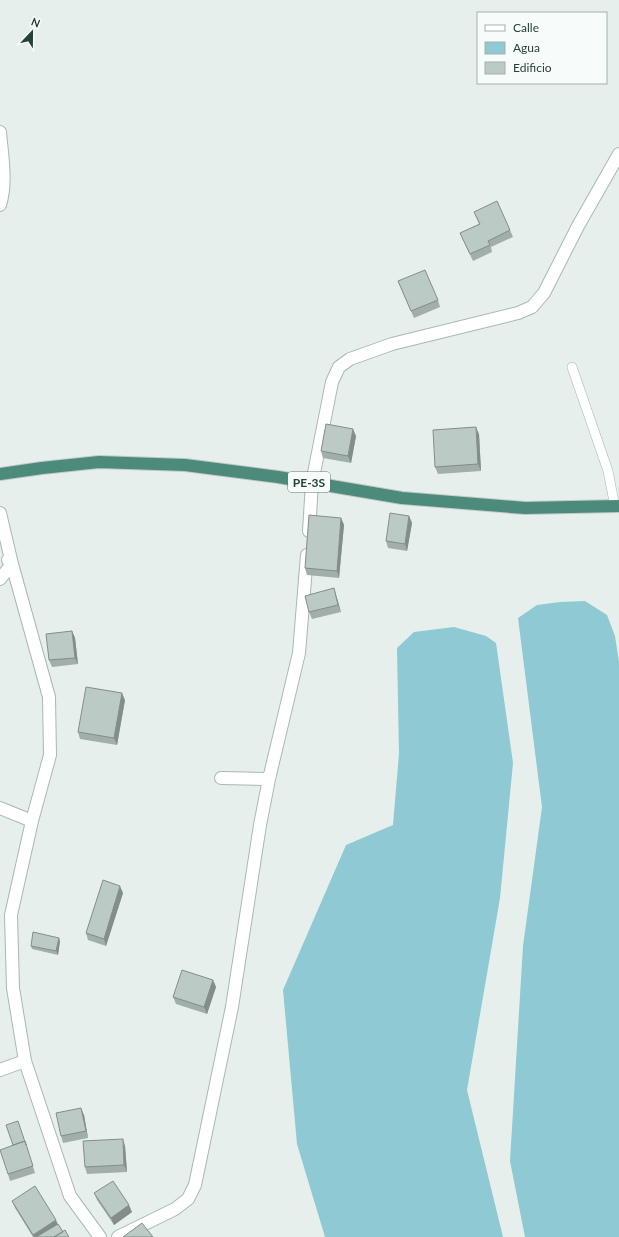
<svg xmlns="http://www.w3.org/2000/svg" width="619" height="1237" viewBox="0 0 619 1237" font-family="Lato,sans-serif">
<style>
.water{fill:#8ec9d4}
.lines{fill:none;stroke-linecap:round;stroke-linejoin:round}
.service-casing{stroke:#a8b8b2;stroke-width:10}
.minor-casing{stroke:#a8b8b2;stroke-width:14}
.trunk-casing{stroke:#c2cac8;stroke-width:14}
.service{stroke:#fff;stroke-width:9}
.minor{stroke:#fff;stroke-width:12}
.trunk{stroke:#4c8a7c;stroke-width:12}
.wall{fill:#a1aea9}
.shaded-wall{fill:#838d89}
.building{fill:#bbcac4;stroke:#838d89}
.labels{text-anchor:middle;dominant-baseline:central;stroke-width:3;stroke-linejoin:round;paint-order:stroke}
.shield{fill:#f7fbf9;stroke:#637a73;stroke-width:1}
.shield-label{font-size:12px;font-weight:bold;fill:#24423a}
</style>
<rect width="100%" height="100%" fill="#e6efeb"/>
<path class="water" d="M585,601l22,14 8,21 4,26v575h-94l-15,-76 13,-215 19,-139 -24,-189 19,-13 23,-3z
M454,627l32,9 10,7 17,120 -13,135 -33,192 36,147h-178l-28,-93 -14,-154 63,-145 47,-20 6,-71 -2,-106 17,-16z"/>
<g class="lines">
<defs>
<path id="service" d="M572,367l36,104 7,36"/>
<path id="minor" d="M0,132c2,23 7,51 0,73
M0,513l12,51 37,133 1,58 -18,66 -21,94 2,73 12,73 45,135 30,41
M309,531l3,-48 20,-101 7,-15 11,-8 42,-15 126,-31 14,-6 12,-14 34,-67 41,-72
M0,579l12,-15 -4,-4
M221,778l48,1
M0,808l32,13
M0,1070l25,-9
M118,1237l57,-28 13,-10 7,-14 37,-178 28,-182 9,-46 30,-126 8,-98"/>
<path id="trunk" d="M0,474l42,-6 57,-6 86,3 93,12 124,21 123,10 94,-2"/>
</defs>
<use href="#service" class="service-casing"/>
<use href="#minor" class="minor-casing"/>
<use href="#trunk" class="trunk-casing"/>
<use href="#service" class="service"/>
<use href="#minor" class="minor"/>
<use href="#trunk" class="trunk"/>
</g>
<path class="wall" d="M474,212l36,18 3,7 -22,10 1,5 -19,9 -10,-21 -3,-7 19,-9z
M398,281l40,19 2,7 -26,11z
M479,434l2,37 -43,3 -3,-7z
M356,436l-5,27 -28,-5 -2,-7z
M409,516l3,7 -5,28 -19,-3 -2,-7z
M341,518l3,7 -5,53 -32,-3 -2,-7z
M334,588l7,24 -29,7 -3,-7z
M72,631l3,7 3,26 -26,3 -3,-7z
M125,700l-8,45 -37,-6 -2,-7z
M123,893l-17,53 -18,-6 -2,-7z
M60,941l-2,14 -26,-6 -1,-3z
M213,980l3,7 -9,27 -31,-10 -3,-7z
M84,1115l4,23 -25,5 -2,-7z
M125,1146l2,26 -40,2 -2,-7z
M27,1148l8,25 -25,8 -2,-7z
M94,1193l38,19 -18,13 -17,-25z
M12,1201l46,23 5,8 6,5h-36l-18,-29z"/>
<path class="shaded-wall" d="M476,427l3,7 2,37 -3,-7z
M353,429l3,7 -5,27 -3,-7z
M409,516l3,7 -5,28 -2,-7z
M341,518l3,7 -5,53 -2,-7z
M334,588l2,7 5,17 -3,-7z
M72,631l3,7 3,26 -3,-6z
M122,693l3,7 -8,45 -3,-7z
M120,886l3,7 -17,53 -2,-7z
M59,938l1,3 -2,14 -2,-4z
M213,980l3,7 -9,27 -3,-7z
M81,1108l3,7 4,23 -2,-7z
M123,1139l2,7 2,26 -3,-7z
M129,1205l3,7 -18,13 -3,-7z
M56,1220l3,7 -16,10h-9l-1,-2z"/>
<path class="building" d="M497,201l13,29 -22,11 2,4 -20,9 -10,-21 20,-9 -6,-12z
M425,270l13,30 -27,11 -13,-30z
M326,424l27,5 -5,27 -27,-5z
M476,427l2,37 -43,3 -2,-37z
M390,513l19,3 -4,28 -19,-3z
M309,515l32,3 -4,53 -32,-3z
M334,588l4,17 -29,7 -4,-16z
M72,631l3,27 -26,2 -3,-26z
M86,687l36,6 -8,45 -36,-6z
M103,880l17,6 -16,53 -18,-6z
M33,932l26,6 -3,13 -25,-5z
M182,970l31,10 -9,27 -31,-10z
M81,1108l5,23 -25,5 -5,-23z
M18,1121l8,24 -1,-4 -12,4 -7,-20z
M123,1139l1,26 -39,2 -2,-26z
M25,1141l8,25 -25,8 -8,-24z
M113,1181l16,24 -18,13 -17,-25z
M35,1186l21,34 -23,15 -21,-34z
M142,1223l11,14h-30z
M58,1224l5,8 -9,5h-18z
M65,1230l4,7h-15z"/>
<g class="labels">
<rect class="shield" x="288" y="472" width="42" height="20" rx="3"/>
<g class="shield-label">
<text x="309" y="482">PE-3S</text>
</g>
</g>
<rect x="477" y="12" width="130" height="72" fill="#f7fbf9" stroke="#a3b1ad"/>
<rect x="485" y="25" width="20" height="6" fill="#ffffff" stroke="#a3b1ad"/>
<text x="513" y="32" font-size="12" fill="#24423a">Calle</text>
<rect x="485" y="42" width="20" height="12" fill="#8ec9d4" stroke="#a3b1ad"/>
<text x="513" y="52" font-size="12" fill="#24423a">Agua</text>
<rect x="485" y="62" width="20" height="12" fill="#bbcac4" stroke="#a3b1ad"/>
<text x="513" y="72" font-size="12" fill="#24423a">Edificio</text>
<g transform="translate(32 32) rotate(22)" stroke="#f7fbf9" stroke-width="3" paint-order="stroke">
<path d="M0-3L7 15L0 10L-7 15Z" fill="#24423a"/>
<text y="-6" font-size="11" font-weight="bold" text-anchor="middle" fill="#24423a">N</text>
</g>
</svg>
